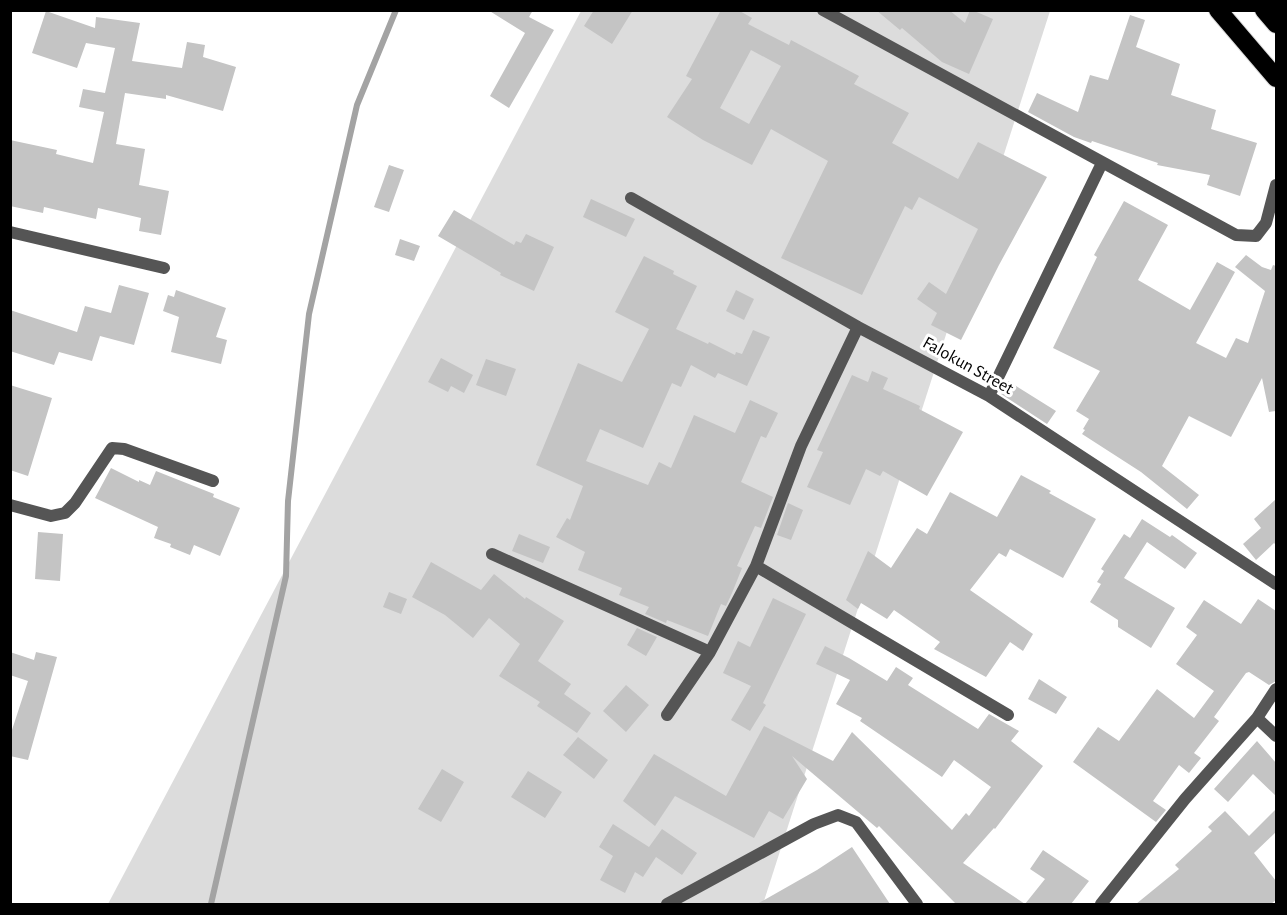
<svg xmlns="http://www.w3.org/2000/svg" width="1287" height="915" viewBox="0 0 1287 915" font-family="'Alegreya Sans',sans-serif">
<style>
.green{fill:#dcdcdc}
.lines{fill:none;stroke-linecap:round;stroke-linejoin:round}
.stream{stroke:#a3a3a3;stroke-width:6}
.building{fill:#c4c4c4;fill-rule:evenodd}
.highway-casing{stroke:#dbdbdb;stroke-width:20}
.street{stroke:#555;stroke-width:12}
.highway{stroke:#000;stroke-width:18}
.labels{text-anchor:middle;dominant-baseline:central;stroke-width:6;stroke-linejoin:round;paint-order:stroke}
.street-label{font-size:18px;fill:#000;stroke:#fff}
</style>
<rect width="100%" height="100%" fill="#fff"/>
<path class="green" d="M581,11h469l-287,893h-655z"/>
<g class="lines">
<path class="stream" d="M211,904l75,-328 2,-75 21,-187 48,-209 39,-95"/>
</g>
<path class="building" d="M488,10h45l-4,7 25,13 -45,78 -19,-12 35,-63z
M594,10h39l-21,34 -28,-18z
M721,10h17l14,8 -4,6 41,21 2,-5 68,36 -5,8 55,29 -17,30 66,36 20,-37 69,35 -48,88 -38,75 -30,-15 6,-12 -20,-14 12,-17 17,12 32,-65 -59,-32 -7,13 -7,-4 -43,89 -81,-37 47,-97 -57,-32 -19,36 -49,-25 -36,-23 25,-38 -6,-3zM751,50l30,16 -32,58 -29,-16z
M876,10h73l16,13 5,-13h2l21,9 -24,55 -27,-12 -40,-34 -2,2z
M46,11l49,17 1,-11 44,6 -8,38 50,7 5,-26 18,3 -2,12 33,10 -13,44 -57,-16v4l-41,-6 -9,51 29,5 -6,36 30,6 -8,44 -22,-4 2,-13 -43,-10 -2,11 -52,-12 -1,6 -33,-7v-66l47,10 -1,4 37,9 11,-51 -25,-5 4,-18 22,4 10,-45 -29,-5 -9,25 -45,-15z
M1130,15l15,5 -9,27 44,17 -9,31 45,15 -5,19 46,14 -17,53 -33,-11 3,-10 -53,-10 1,-2 -66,-22 -1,2 -17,-6 -46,-25 9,-19 41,19 12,-37 18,5z
M389,165l15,5 -15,42 -15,-5z
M591,199l44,20 -9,18 -43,-20z
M1124,201l44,24 -30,55 52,30 27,-48 18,10 -39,71 30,15 10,-20 12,5 17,-52 -30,-24 11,-12 16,12 9,3 2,-5 3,1v145l-7,1 -7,-34 -31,59 -42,-21 -27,50 37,29 -12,14 -46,-37 -59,-38 3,-4 -2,-1 6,-10 -13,-8 24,-40 -47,-23 44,-91 -3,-2z
M454,210l60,35 2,-4 5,2 5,-9 28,13 -20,44 -34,-16 1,-2 -63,-37z
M400,239l20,7 -6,15 -19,-6z
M644,256l30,15 -1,3 24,12 -21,43 32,15 1,-2 26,13 1,-3 6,2 11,-24 17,7 -23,49 -29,-13 -3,5 -24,-13 -10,22 -9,-4 -29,65 -43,-19 -14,32 62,24 11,-23 12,6 23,-53 41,18 15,-33 28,13 -12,25 -5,-2 -20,46 32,15 -12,31 -6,-2 -18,40 5,2 -10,25 -6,13 -5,-2 -13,32 -41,-16 -1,3 -21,-9 4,-7 -30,-12 3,-7 -44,-18 7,-18 -29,-15 11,-19 3,2 13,-34 -47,-21 42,-102 44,19 27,-53 -34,-17z
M119,285l30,8 -15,52 -34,-9 -8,25 -33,-9 -5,13 -44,-14v-41l67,22 8,-26 26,7z
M176,290l50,18 -10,29 11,3 -6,24 -50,-12 8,-35 -16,-6 5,-16 6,2z
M736,290l18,9 -10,21 -18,-9z
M441,358l32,17 -9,18 -13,-7 -3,6 -20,-10z
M486,359l30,10 -10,27 -30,-11z
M872,371l16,7 -5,11 37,17 -1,3 44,23 -36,64 -44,-25 -3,5 -14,-7 -16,36 -43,-18 16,-35 -6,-2 35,-75 16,7z
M1008,381l48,30 -9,13 -46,-30z
M10,385l42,13 -24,78 -18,-6z
M111,468l28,14v-2l11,5 6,-14 58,23 -1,3 27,11 -20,48 -26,-11 -4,10 -20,-8 1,-3 -17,-6 4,-11 -63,-29z
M1021,475l30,16 -2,2 47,26 -33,59 -53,-29 -4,8 -7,-4 -29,37 63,44 -10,17 -13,-9 -24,35 -52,-28 6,-7 -46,-32 -7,9 -26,-16 -3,6 -12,-9 22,-49 23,17 26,-40 10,6 23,-42 47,25z
M1276,499v46l-2,-2 -18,17 -13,-16 18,-16 -7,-9z
M788,503l15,7 -12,30 -14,-5z
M1142,519l28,18 2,-2 25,18 -12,16 -38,-27 -23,36 51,30 -24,40 -33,-21v-7l-28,-18 11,-18 -4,-2 7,-11 -3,-2 23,-35 6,4z
M38,532l25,2 -3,47 -25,-2z
M519,534l31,13 -7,16 -31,-12z
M431,562l50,28 13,-16 31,25 1,-2 38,24 -26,40 33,23 -7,10 27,19 -14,20 -40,-27 3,-4 -41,-26 21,-32 -31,-26 -16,20 -28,-23 -33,-18z
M389,592l18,7 -6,15 -18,-7z
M773,598l33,16 -43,89 3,2 -16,26 -19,-11 20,-34 -28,-13 15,-32 12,6z
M1258,599l18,12v70l-7,4 -20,-13 -3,1 -32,44 5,4 -25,32 7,5 -12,15 -10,-8 -26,36 13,9 -10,12 -83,-60 25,-35 21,14 38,-52 37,29 20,-27 -38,-27 21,-29 -11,-8 18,-27 37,24z
M637,628l20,9 -11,19 -19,-11z
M825,646l24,12 38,23 9,-14 17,11 -5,7 70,44 11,-15 30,17 -8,10 32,25 -48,63 -1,-1 -31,35 62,41 20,-25 -15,-10 13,-19 46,31 -18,23h-115l-77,-78 -2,2 -85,-72 15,23 -24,40 -14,-8 -15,27 -79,-42 -20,30 -32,-25 31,-47 72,42 38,-70 69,35 19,-29 100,98 14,-17 3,3 22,-29 -37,-27 -12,17 -82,-56 2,-3 -26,-14 14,-24 -34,-16z
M10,652l24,8 2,-8 21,5 -29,103 -18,-4v-20l18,-55 -18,-6z
M1039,679l28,18 -11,17 -28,-15z
M626,685l23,20 -23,27 -23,-21z
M578,737l30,23 -14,19 -31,-24z
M1257,741l19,22v33l-23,-22 -25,28 -14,-13z
M442,769l22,13 -23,40 -23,-13z
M528,771l34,21 -17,26 -34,-21z
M1276,809v23l-22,21 22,28v19l-5,4h-135l43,-35 -4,-4 37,-34 -4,-4 17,-16 24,25z
M613,824l36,23 13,-18 35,24 -15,22 -26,-18 -13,20 -8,-5 -10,21 -25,-13 13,-24 -14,-9z
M852,847l38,57h-133l60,-34z"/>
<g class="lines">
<defs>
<path id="highway" d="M1218,10l58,68
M1264,10l12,14"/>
</defs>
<use href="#highway" class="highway-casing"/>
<path class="street" d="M823,10l413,225 20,1 10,-13 10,-38
M631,198l227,129 131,69 287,188
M10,232l154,36
M989,396l113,-233
M10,505l41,11 14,-3 10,-10 37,-55 12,1 89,32
M492,554l218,98
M756,566l252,149
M667,715l43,-63 46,-86 45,-120 57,-119
M1257,718l19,18
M667,904l147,-80 24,-9 18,7 61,82
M1101,904l84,-105 72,-81 19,-29"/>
<use href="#highway" class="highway"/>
</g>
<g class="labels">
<g class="street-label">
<text transform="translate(968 366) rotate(29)">Falokun Street</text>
</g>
</g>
<rect width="1287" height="915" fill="none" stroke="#000000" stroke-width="24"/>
</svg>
